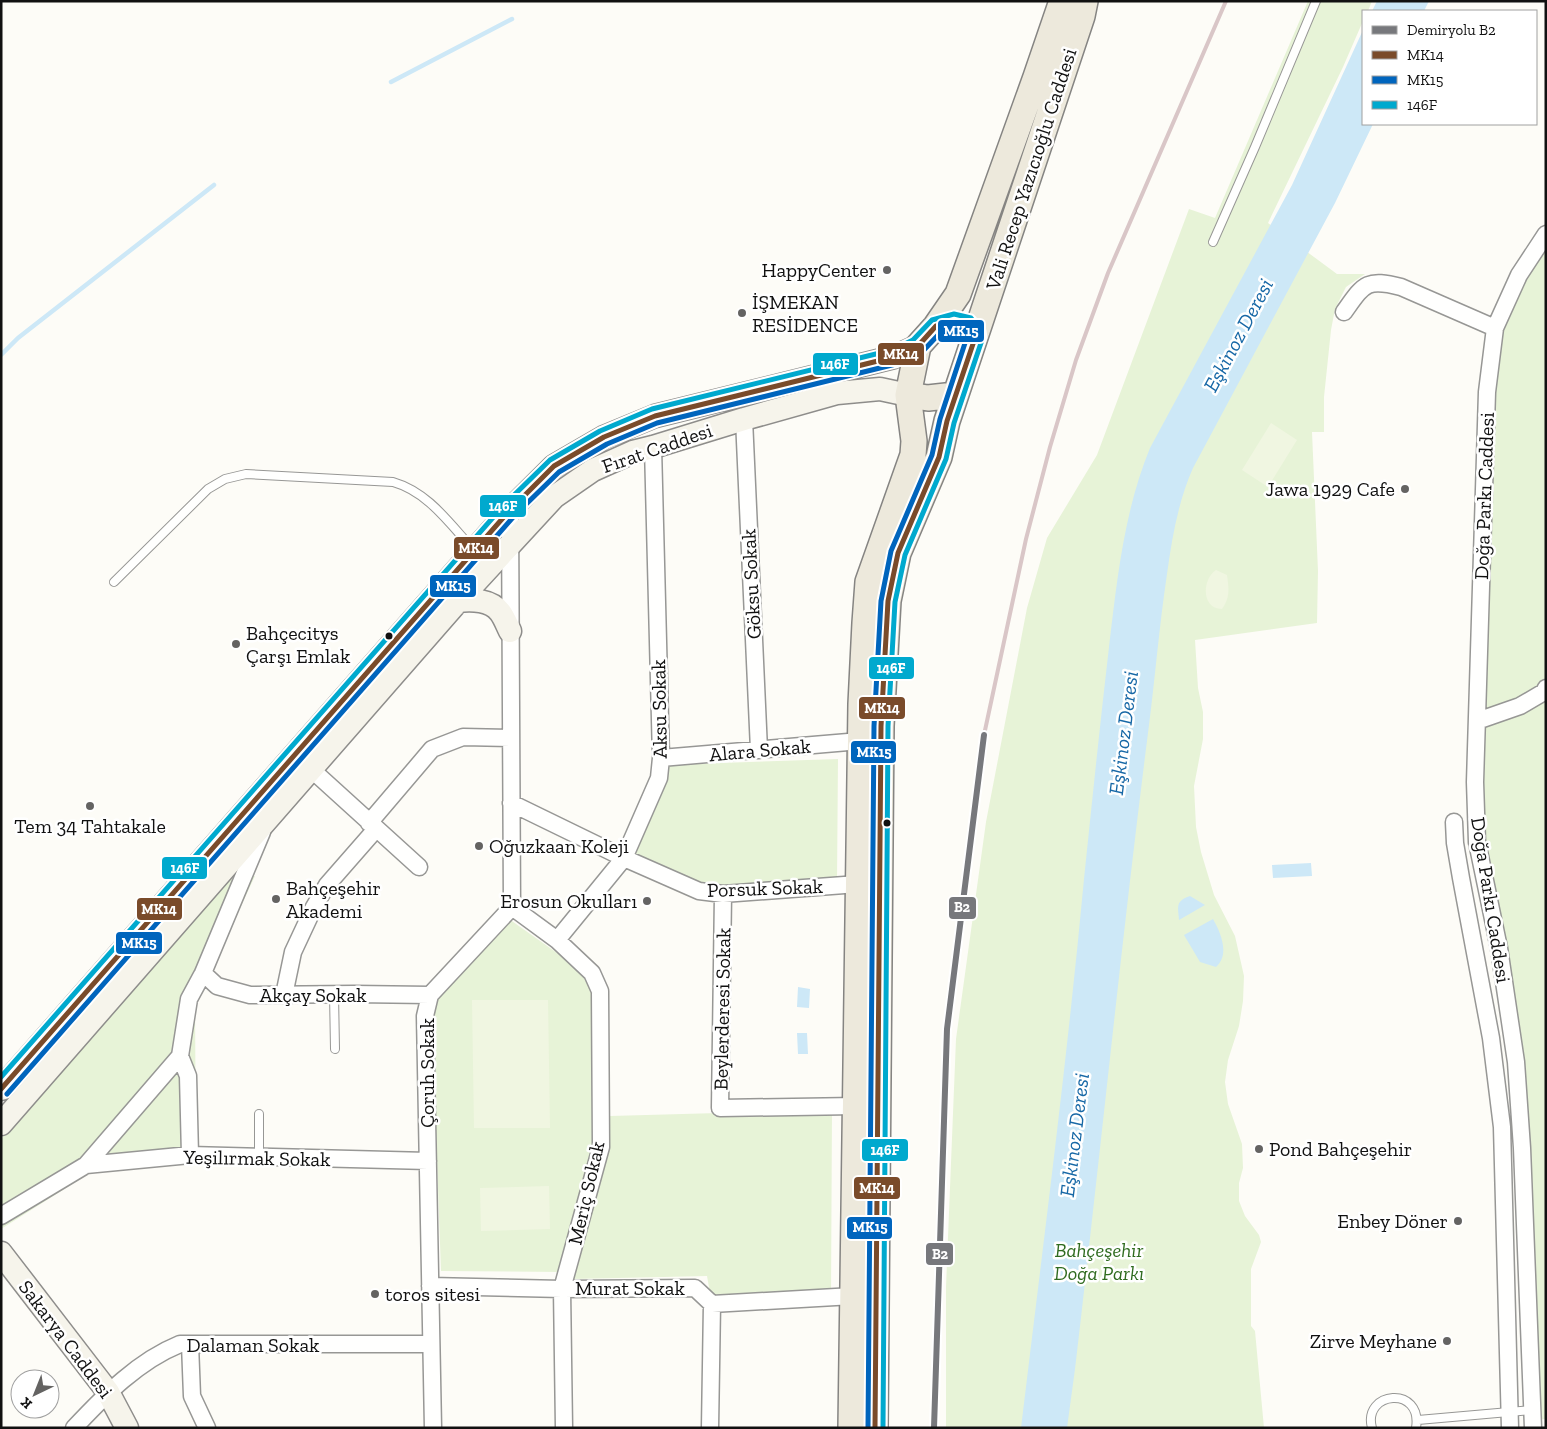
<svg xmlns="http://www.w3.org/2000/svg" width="1547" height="1429" viewBox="0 0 1547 1429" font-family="'Zilla Slab',serif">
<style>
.green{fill:#e7f3d7}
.pitch{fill:#f0f6e1}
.water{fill:#cde8f7}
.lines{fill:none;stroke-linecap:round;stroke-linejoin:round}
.stream{stroke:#cde8f7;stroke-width:4.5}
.lane-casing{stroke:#979795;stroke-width:10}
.street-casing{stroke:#979795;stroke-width:19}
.secondary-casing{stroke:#8e8d8b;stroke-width:25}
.primary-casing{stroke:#858482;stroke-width:28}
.lane{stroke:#fffffe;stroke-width:8}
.street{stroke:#fffffe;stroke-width:16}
.secondary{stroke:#f6f4eb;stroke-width:22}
.primary{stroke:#ede9dc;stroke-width:25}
.rail{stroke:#d9c6c7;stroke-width:4}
.bus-1-casing{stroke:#fff;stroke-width:9}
.bus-2-casing{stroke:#fff;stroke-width:9}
.bus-3-casing{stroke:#fff;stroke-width:9}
.bus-1{stroke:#7a4b2a;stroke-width:5}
.bus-2{stroke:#0065bd;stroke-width:5}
.bus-3{stroke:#00a9ce;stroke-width:5}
.rail-1-casing{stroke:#fff;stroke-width:10}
.rail-1{stroke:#77787c;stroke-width:6}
.poi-dot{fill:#646362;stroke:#fff;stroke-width:2}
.bus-dot{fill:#111;stroke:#fff;stroke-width:2}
.labels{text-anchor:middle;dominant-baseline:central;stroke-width:5;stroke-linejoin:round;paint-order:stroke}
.street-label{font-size:20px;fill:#111;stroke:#fff}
.poi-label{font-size:20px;fill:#111;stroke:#fff;text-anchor:start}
.park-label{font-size:20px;font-style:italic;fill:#2f6b1f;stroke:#fff}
.water-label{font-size:21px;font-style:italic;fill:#1768a6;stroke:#fff}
.line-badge{stroke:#fff;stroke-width:2}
.badge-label{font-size:14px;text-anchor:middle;font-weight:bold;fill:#fff}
</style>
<rect width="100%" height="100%" fill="#fdfcf7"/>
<path class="green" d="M1308,1h64l-4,10h-5v10l-20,46 -75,156 69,51h28l-19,13 -11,22 -4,21 -7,67v35h-12l6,139 -1,52 -122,17 3,48 5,24v27l-9,47 2,41 5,25 13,43 21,41 9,40 -1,25 -4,25 -11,34 -3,22 3,22 14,40 1,24 -4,15v18l6,15 14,19 2,7 -10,27v57l4,5 9,97h-318v-141l10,-248 30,-217 41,-214 20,-70 50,-83 92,-246 26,9z
M1546,234v1185l-13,1 -11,-272 -45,-306 18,-514z
M838,759l-1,124 -137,5 -69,-34 31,-89z
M255,876l-60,129 1,156 -103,10 -92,58v-90l229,-260z
M509,919l75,53 7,21 3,157 -32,122 -121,-1 -9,-250 7,-26z
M832,1110l-1,190 -119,4 -5,-28 -134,3 36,-131 1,-32z"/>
<path class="pitch" d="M1271,423l26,17 -29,47 -26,-17z
M1216,570l11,5c2,14 3,23 -5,34 -21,0 -20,-30 -6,-39z
M472,1000h76l2,128h-76z
M549,1186l1,43 -69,2 -1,-43z"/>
<path class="water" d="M1377,1h52l-5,10h-52z
M1363,30v94h10l-38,79 -142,265c-15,34 -21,70 -26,106 -8,53 -12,106 -19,159 -27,212 -48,424 -73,636l-8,59h-46c22,-183 46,-366 63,-549 8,-77 16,-155 25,-232 8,-67 15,-136 41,-199l142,-263z
M1311,863l1,13 -39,2 -1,-13z
M1190,896l15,9 -26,15c-1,-13 -4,-19 11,-24z
M1213,919c8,14 17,36 3,48l-16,-5 -16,-27z
M798,987l12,2 -1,19 -12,-1z
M797,1033h10l1,21h-10z"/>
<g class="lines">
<path class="stream" d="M391,82l121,-63
M1,355l17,-17 196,-153"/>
<defs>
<path id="lane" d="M1213,242l42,-95 61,-146
M114,582l94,-93 17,-10 21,-5 147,8c35,10 56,41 80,67
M334,994l1,55
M259,1114v43
M1418,1420l114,-10
M1372,1428c-10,-37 51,-43 44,0"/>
<path id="street" d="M1344,312c20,-28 22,-34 57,-25l94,41
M744,419l15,331
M1477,721l43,-15 24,-14 2,-4
M661,758l199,-17
M311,769l108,98
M511,803l113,55 75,33 24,3 135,-10
M1454,822l1,21 6,35 30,160 11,89 8,301
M369,823l63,-74 31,-12 48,1
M723,894l-3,214 136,-2
M512,907l45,33 35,33 8,18 1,156 -39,142 2,139
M557,940l67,-82 35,-80 2,-20 -8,-311
M203,973l14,13 33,9 104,-1 76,1
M284,995l9,-43 21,-45 13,-22 49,-56
M180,1056l8,20 2,79
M86,1165l104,-10 238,6
M1,1216l85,-51 94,-109 9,-57 14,-26 59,-141
M430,1286l132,3 133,-1 17,16 141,-8
M190,1344l2,52 15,32
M74,1428c31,-33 64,-67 106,-84h251
M433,1428l-8,-412 5,-21 82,-88 -2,-397
M710,1428l2,-124
M1533,1428l-11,-280 -6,-86 -17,-114 -22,-106 -2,-60 12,-390 8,-64 24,-53 27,-41"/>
<path id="secondary" d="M458,601c14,-2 33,-1 42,11 4,5 7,13 10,19
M1,1089l509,-579 44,-44 50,-29 51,-21 239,-59 24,-11
M1,1124l457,-523 96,-104 39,-27 40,-18 20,-5 91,-28 93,-26 43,-4 28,6
M1,1253l107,139 19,36"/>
<path id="primary" d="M908,395l20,3 27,-3
M851,1428l10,-724 4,-81 3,-41 45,-127 1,-14 -6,-46 10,-49 18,-20 22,-32 78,-217 26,-76
M875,1428l6,-702 7,-125 10,-48 41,-96 8,-36 135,-405 3,-15"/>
</defs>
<use href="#lane" class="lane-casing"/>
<use href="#street" class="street-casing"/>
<use href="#secondary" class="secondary-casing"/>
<use href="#primary" class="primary-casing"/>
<use href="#lane" class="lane"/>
<use href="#street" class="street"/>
<use href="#secondary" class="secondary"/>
<use href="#primary" class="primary"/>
<path class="rail" d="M984,735l42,-196 24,-92 26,-87 32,-87 118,-272"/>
<defs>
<path id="bus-1" d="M1,1089l509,-579 44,-44 50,-29 51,-21 239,-59 24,-11 18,-20 19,-5 11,3 10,11 -29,86 -8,36 -41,96 -10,48 -7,125 -6,702"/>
<path id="bus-2" d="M7,1094l508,-579 44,-43 48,-28 50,-21 239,-59 26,-12 18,-19 15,-4 7,2 5,6 -27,82 -8,36 -41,96 -10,50 -7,125 -6,702"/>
<path id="bus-3" d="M1,1077l503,-572 46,-45 50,-29 52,-22 240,-59 21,-10 19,-20 22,-6 17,4 11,13 1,6 -29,86 -8,36 -41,96 -10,47 -7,124 -5,702"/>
</defs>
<use href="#bus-1" class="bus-1-casing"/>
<use href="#bus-2" class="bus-2-casing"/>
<use href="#bus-3" class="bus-3-casing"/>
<use href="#bus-1" class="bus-1"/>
<use href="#bus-2" class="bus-2"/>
<use href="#bus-3" class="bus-3"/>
<defs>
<path id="rail-1" d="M934,1428l13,-399 37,-294"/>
</defs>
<use href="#rail-1" class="rail-1-casing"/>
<use href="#rail-1" class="rail-1"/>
</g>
<g class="poi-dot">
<circle cx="887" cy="270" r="5"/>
<circle cx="742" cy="313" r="5"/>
<circle cx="1405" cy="489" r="5"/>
<circle cx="236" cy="644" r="5"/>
<circle cx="90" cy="806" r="5"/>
<circle cx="479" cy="846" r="5"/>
<circle cx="276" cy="899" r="5"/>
<circle cx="647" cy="901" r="5"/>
<circle cx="1259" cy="1149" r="5"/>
<circle cx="1458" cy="1221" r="5"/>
<circle cx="375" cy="1294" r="5"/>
<circle cx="1447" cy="1341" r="5"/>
</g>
<g class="bus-dot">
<circle cx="389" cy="636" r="4.5"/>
<circle cx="887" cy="823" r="4.5"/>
</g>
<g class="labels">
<g class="street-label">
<text transform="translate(1031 169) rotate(-72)">Vali Recep Yazıcıoğlu Caddesi</text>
<text transform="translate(657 448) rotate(-19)">Fırat Caddesi</text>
<text transform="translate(1484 496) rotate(-88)">Doğa Parkı Caddesi</text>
<text transform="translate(751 584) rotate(-93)">Göksu Sokak</text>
<text transform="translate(659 709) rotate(-91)">Aksu Sokak</text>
<text transform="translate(760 750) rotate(-5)">Alara Sokak</text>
<text transform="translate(765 888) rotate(-2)">Porsuk Sokak</text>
<text transform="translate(1491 900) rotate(81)">Doğa Parkı Caddesi</text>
<text x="313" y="995">Akçay Sokak</text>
<text transform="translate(722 1009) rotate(-89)">Beylerderesi Sokak</text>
<text transform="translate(427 1073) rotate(-90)">Çoruh Sokak</text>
<text transform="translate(257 1158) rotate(1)">Yeşilırmak Sokak</text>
<text transform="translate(586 1193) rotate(-77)">Meriç Sokak</text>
<text x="630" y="1288">Murat Sokak</text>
<text transform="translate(66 1339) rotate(53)">Sakarya Caddesi</text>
<text x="253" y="1345">Dalaman Sokak</text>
</g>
<g class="poi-label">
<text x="877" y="270" text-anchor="end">HappyCenter</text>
<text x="752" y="302">İŞMEKAN<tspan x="752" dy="23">RESİDENCE</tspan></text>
<text x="1395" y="489" text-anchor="end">Jawa 1929 Cafe</text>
<text x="246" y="633">Bahçecitys<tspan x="246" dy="23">Çarşı Emlak</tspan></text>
<text x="90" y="826" text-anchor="middle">Tem 34 Tahtakale</text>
<text x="489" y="846">Oğuzkaan Koleji</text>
<text x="286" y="888">Bahçeşehir<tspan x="286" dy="23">Akademi</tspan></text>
<text x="637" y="901" text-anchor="end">Erosun Okulları</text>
<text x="1269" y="1149">Pond Bahçeşehir</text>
<text x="1448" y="1221" text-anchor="end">Enbey Döner</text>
<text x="385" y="1294">toros sitesi</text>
<text x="1437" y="1341" text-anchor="end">Zirve Meyhane</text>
</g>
<g class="park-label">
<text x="1099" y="1250">Bahçeşehir<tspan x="1099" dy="23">Doğa Parkı</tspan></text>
</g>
<g class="water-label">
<text transform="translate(1238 335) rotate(-62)">Eşkinoz Deresi</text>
<text transform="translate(1123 733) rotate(-83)">Eşkinoz Deresi</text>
<text transform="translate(1074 1135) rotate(-83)">Eşkinoz Deresi</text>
</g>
</g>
<g class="line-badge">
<rect x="937" y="319" width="48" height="24" rx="5" fill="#0065bd"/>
<rect x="877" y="342" width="48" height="24" rx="5" fill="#7a4b2a"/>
<rect x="812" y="352" width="47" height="24" rx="5" fill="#00a9ce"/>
<rect x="479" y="494" width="48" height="24" rx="5" fill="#00a9ce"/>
<rect x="453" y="536" width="47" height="24" rx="5" fill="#7a4b2a"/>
<rect x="429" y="574" width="48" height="24" rx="5" fill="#0065bd"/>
<rect x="868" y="656" width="47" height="24" rx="5" fill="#00a9ce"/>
<rect x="858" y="696" width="48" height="24" rx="5" fill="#7a4b2a"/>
<rect x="850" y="740" width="47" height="24" rx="5" fill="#0065bd"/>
<rect x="161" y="856" width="47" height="24" rx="5" fill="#00a9ce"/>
<rect x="948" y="896" width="29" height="24" rx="5" fill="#77787c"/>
<rect x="136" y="897" width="47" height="24" rx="5" fill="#7a4b2a"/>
<rect x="115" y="931" width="48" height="24" rx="5" fill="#0065bd"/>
<rect x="861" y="1138" width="48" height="24" rx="5" fill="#00a9ce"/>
<rect x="853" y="1176" width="48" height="24" rx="5" fill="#7a4b2a"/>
<rect x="846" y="1216" width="47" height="24" rx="5" fill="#0065bd"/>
<rect x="925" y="1242" width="29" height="24" rx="5" fill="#77787c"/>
</g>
<g class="badge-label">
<text x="961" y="336">MK15</text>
<text x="901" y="359">MK14</text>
<text x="835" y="369">146F</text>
<text x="503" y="511">146F</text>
<text x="476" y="553">MK14</text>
<text x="453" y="591">MK15</text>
<text x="891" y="673">146F</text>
<text x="882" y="713">MK14</text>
<text x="874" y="757">MK15</text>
<text x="185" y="873">146F</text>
<text x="962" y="912">B2</text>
<text x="159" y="914">MK14</text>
<text x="139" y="948">MK15</text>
<text x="885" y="1155">146F</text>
<text x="877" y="1193">MK14</text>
<text x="870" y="1232">MK15</text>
<text x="940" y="1259">B2</text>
</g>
<rect width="1547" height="1429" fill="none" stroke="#111111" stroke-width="5"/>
<rect x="1362" y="10" width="175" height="115" fill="#ffffff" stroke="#a0a0a0"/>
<rect x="1372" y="26" width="25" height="8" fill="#77787c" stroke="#a0a0a0"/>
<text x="1407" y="35" font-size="15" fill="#111111">Demiryolu B2</text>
<rect x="1372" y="51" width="25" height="8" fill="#7a4b2a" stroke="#a0a0a0"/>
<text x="1407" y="60" font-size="15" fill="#111111">MK14</text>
<rect x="1372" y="76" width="25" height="8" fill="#0065bd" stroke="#a0a0a0"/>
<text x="1407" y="85" font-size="15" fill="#111111">MK15</text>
<rect x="1372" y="101" width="25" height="8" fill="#00a9ce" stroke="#a0a0a0"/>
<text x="1407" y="110" font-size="15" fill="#111111">146F</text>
<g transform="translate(35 1394) rotate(223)"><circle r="24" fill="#ffffff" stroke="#a0a0a0"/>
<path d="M0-4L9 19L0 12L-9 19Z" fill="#646362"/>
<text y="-8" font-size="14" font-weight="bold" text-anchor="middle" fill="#111111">K</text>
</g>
</svg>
